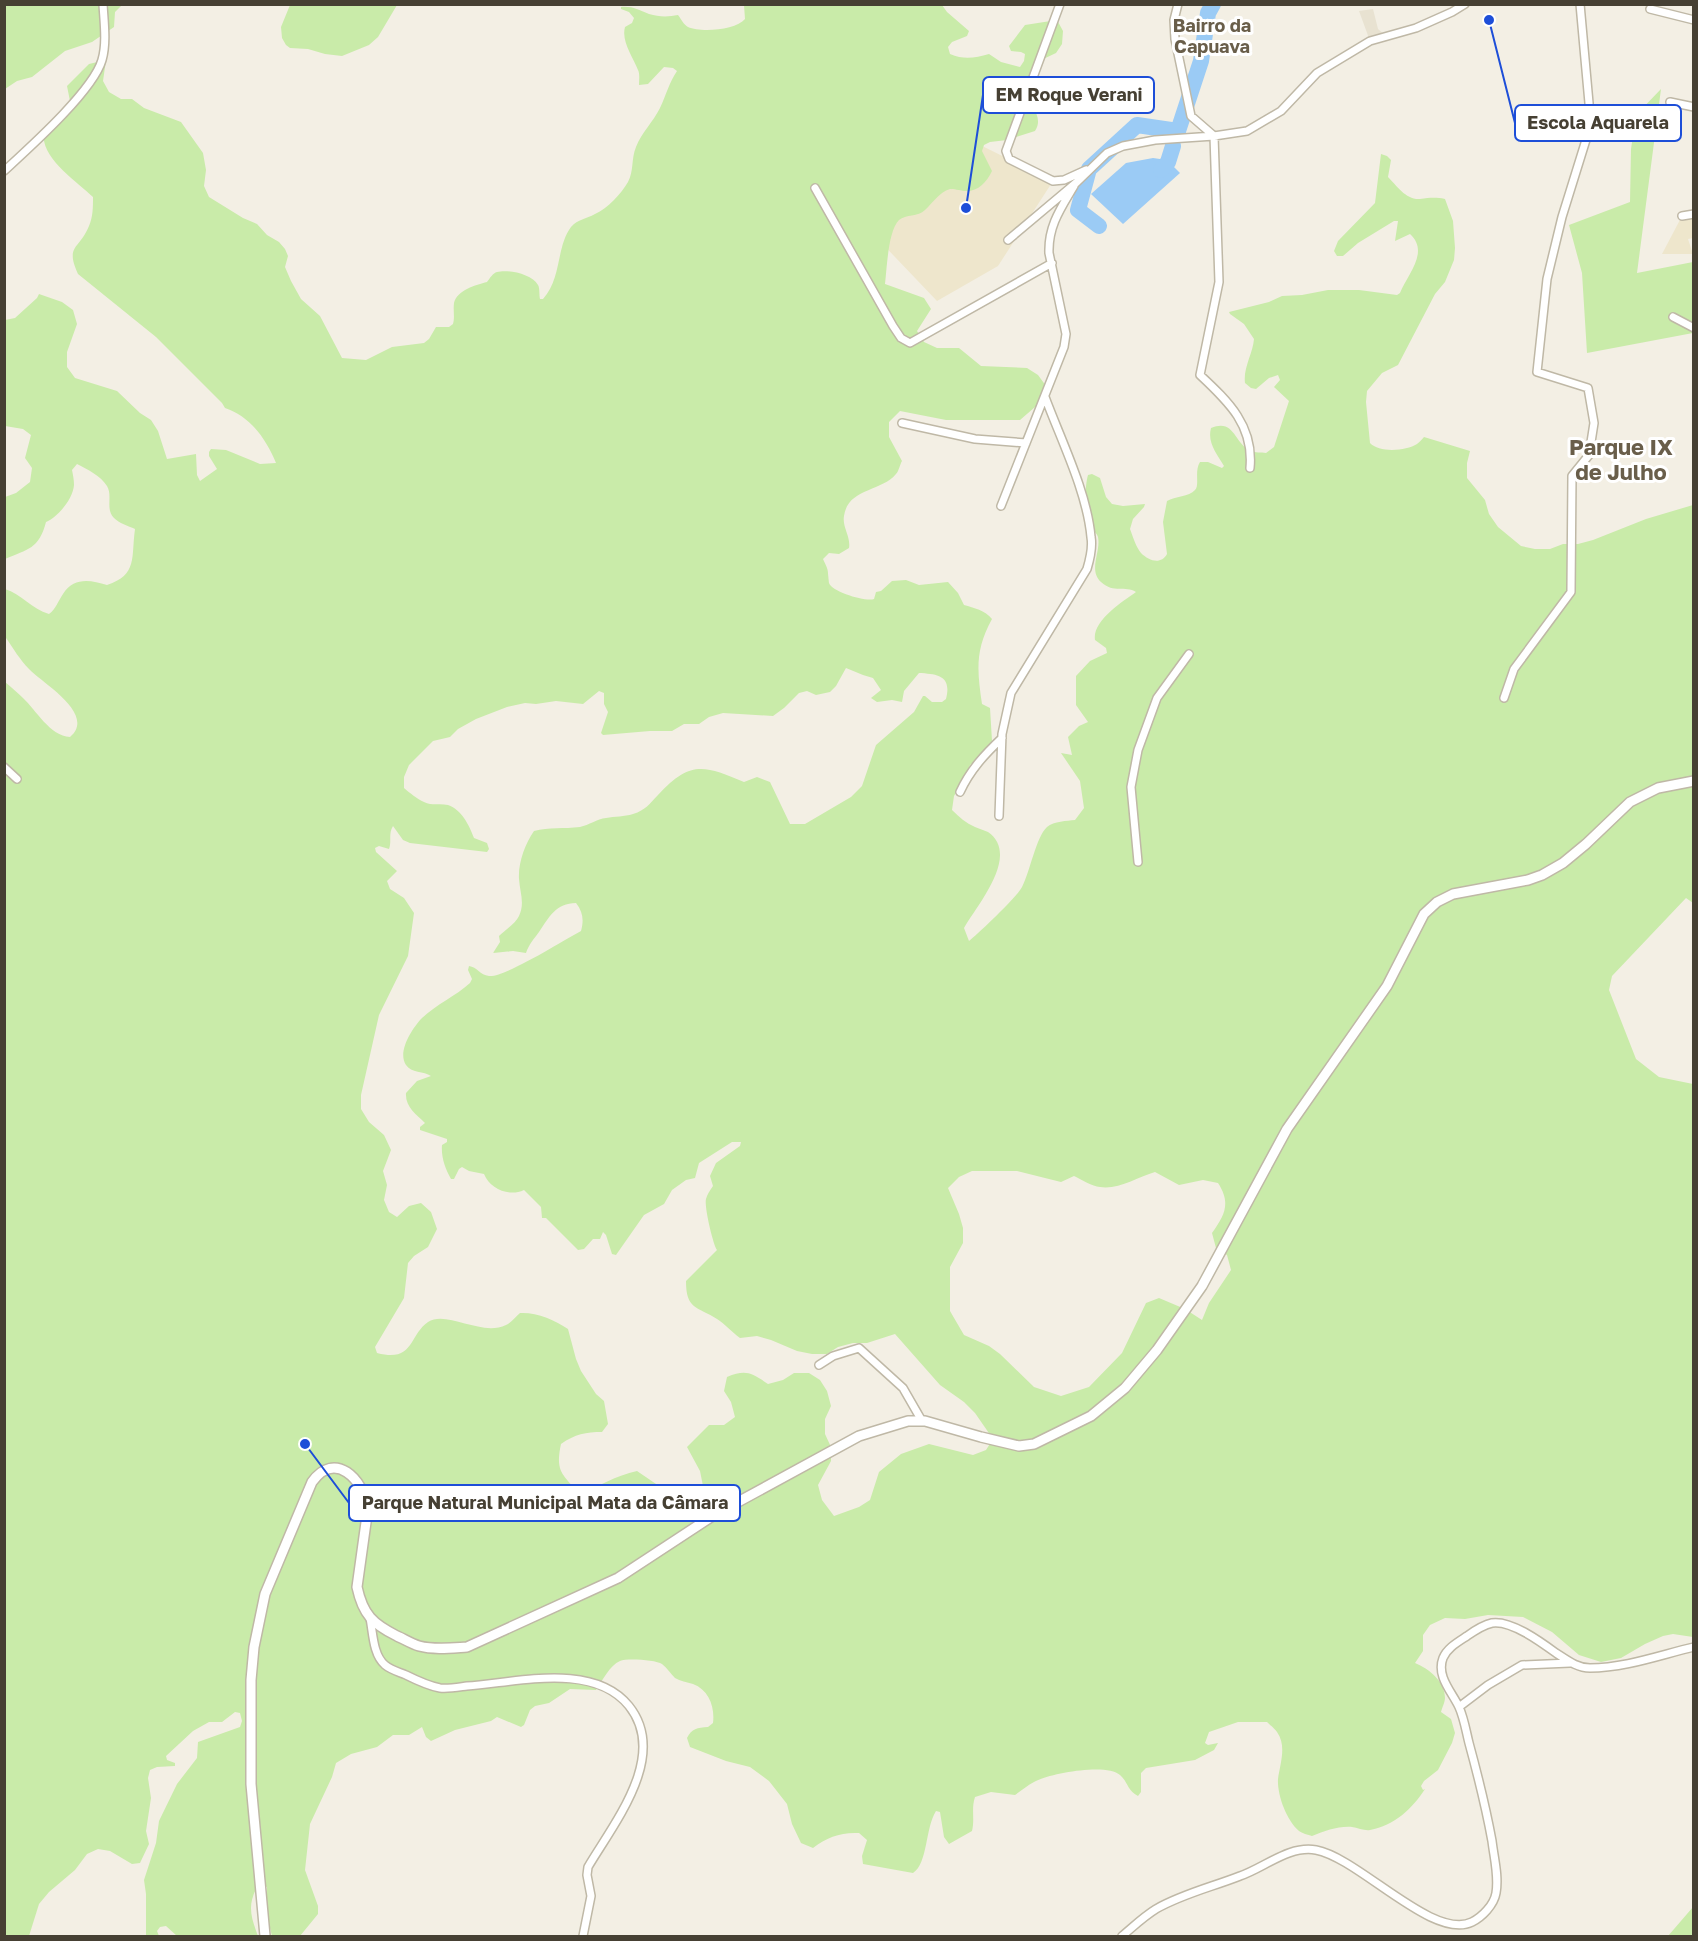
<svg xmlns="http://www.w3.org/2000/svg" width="1698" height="1941" viewBox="0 0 1698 1941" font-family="'Golos Text',sans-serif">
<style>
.residential{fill:#e8e2d1}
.education{fill:#eee6cc}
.green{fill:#c9eba9;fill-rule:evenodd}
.water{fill:#9bcbf5}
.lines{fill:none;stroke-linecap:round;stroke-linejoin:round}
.river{stroke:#9bcbf5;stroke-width:16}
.minor-casing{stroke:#bfb8a6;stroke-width:10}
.tertiary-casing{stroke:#bfb8a6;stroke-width:12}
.minor{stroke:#fff;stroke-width:7}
.tertiary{stroke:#fff;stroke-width:9}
.labels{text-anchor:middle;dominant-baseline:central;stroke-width:6;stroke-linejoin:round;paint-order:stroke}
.neighbourhood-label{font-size:18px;font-weight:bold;fill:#695e4a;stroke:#fff}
.district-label{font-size:22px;font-weight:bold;fill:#695e4a;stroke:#fff}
.leader{fill:none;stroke:#1d4ed8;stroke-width:2}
.callout-dot{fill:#1d4ed8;stroke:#fff;stroke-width:2}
.callout{fill:#fff;stroke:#1d4ed8;stroke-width:2}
.callout-label{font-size:18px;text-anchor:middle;font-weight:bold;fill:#464033}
</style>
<rect width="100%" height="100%" fill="#f3efe4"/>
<path class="residential" d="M1373,9l5,20 8,7 -16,5 -11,-30z"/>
<path class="education" d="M960,135l93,46 -55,85 -61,35 -63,-66z
M1693,214v24l-5,1 5,15h-31l20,-38z"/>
<path class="green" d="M5,5h117l-7,7 -1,15 -22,15 -27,9 -33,26 -15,4 -12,8z
M290,5v-1l107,1 -19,32 -9,8 -27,11 -17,-2 -17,-5 -18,-1 -4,-3 -4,-7 -1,-11z
M744,5h198l5,7 22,19 -2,5 -15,6 -4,5 2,7c14,6 25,4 39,0l12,8 19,5 4,-6 1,-7 -4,-2 -10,-1 -2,-5 16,-21 32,-5 6,11 -1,13 -6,9 -19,9 -8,14 4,15 -10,4c8,11 21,22 12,36l-28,9 -17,2 -6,3 -2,6 10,20c-6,12 -14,21 -28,20 -4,-1 -11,-2 -14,-2 -11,3 -18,15 -25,21 -7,7 -19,4 -26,10 -11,11 -12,48 -14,64l39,14 7,11 -14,22 7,11 13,6h22l22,18 46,2 11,7 8,11 -4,15 -22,19h-74l-46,-9 -11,11v15l13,24c-2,3 -3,10 -6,13 -15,18 -48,14 -52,42 -2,11 7,21 5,32l-10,6 -10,-1 -6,6c2,5 5,9 5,14 0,1 1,10 1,10 3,9 37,19 45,16l2,-7 5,-1 11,-10 14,-1 13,5 29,-3 10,11 6,12c10,3 21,5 28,14 -17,31 -15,51 -10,85l8,4 2,33 -11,16 -11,8 -4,11 -12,20 -2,14c7,7 14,13 23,17 4,2 9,3 13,5 33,23 -11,73 -24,96l5,13c10,-8 48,-44 53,-54 8,-15 14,-50 25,-60 7,-6 20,-6 28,-7l9,-12 -4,-27 -19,-28 11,2 -4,-18 11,-11 9,-4 -12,-17v-29l14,-15 17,-8 -1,-5 -11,-8c-3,-19 27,-38 41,-48 -11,-7 -22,2 -35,-10 -13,-12 0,-30 -3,-45 -2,-6 -6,-6 -9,-10 -6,-8 -4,-42 -1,-52l4,-1 8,4 6,19 6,7 11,2 22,-2 -1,3 -11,12 -3,10c3,8 6,18 11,24 8,8 20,12 26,1l-4,-32 4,-21c8,-5 22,-4 28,-11 5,-5 -1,-19 5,-28h8l14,6 2,-2c-7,-12 -17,-23 -13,-38 24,-10 23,16 40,23 4,2 10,1 15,2l8,-6 15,-46 -15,-14 6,-7 -2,-5 -9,3 -13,11 -5,-1 -6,-5c-2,-15 8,-30 9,-44l-10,-15 -14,-10 -1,-2 40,-10 13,-6 20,-1 26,-5h31l38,5 3,-2c7,-18 30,-41 10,-59l-15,7 3,-20h-4l-36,22 -15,13h-6l-3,-5 4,-10 37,-38 6,-49 6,2 4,4 -3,17c9,9 18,23 32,22 9,-1 15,-2 25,0l8,22 2,27 -1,12 -9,22 -10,12 -37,71 -16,8 -15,18 -1,11 4,41c9,10 36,8 47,1 3,-2 5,-5 7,-7l46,14 -3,12v15l18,22 4,14 9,13 23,19 14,3h15l13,-5h15l15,-4 53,-21 47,-14v398l-7,-5 -74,78 -3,14 27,69 23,18 34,7v553l-20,-3 -10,2 -18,8 -24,14 -20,4 -22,-7 -27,-23 -29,-15 -35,-2 -23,4 -20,-1 -15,7 -7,10v16l-8,12c14,6 30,18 30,35 0,4 -3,10 -4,14l10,7 4,14 -3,10 -14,27 -14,11 -3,5 2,4 2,-1c-12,19 -31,37 -55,41 -5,1 -12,-2 -18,-3 -14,-1 -27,4 -40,9 -4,-1 -10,-3 -13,-5 -13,-11 -22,-37 -21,-52 2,-15 9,-33 -1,-47 -2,-3 -7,-7 -10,-10h-29l-29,10 -4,11 3,2 10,-2 -4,7 -19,10 -49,8 -5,5v19l-3,4c-11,-6 -10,-14 -18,-21 -13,-12 -70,-2 -86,7 -6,3 -13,9 -19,13l-24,-3 -16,5c-4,12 0,22 -3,34l-23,13 -5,-7 -4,-25 -4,-1c-11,17 -8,52 -23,62l-50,-9 -1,-8 5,-16 -8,-7c-18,-1 -32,4 -46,15l-12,-5 -9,-19 -5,-20 -18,-23 -19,-14 -24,-6 -36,-14 -3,-9c5,-10 10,-10 21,-11l5,-4c2,-16 -4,-33 -20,-39 -6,-2 -13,-3 -18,-6 -4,-4 -8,-10 -13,-14 -6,-4 -35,-6 -42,-3 -10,4 -18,20 -24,29l-26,-1 -21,14 -14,3 -5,4 -6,15 -3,2 -24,-10 -6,4 -36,9 -24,11 -5,-4 -4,-10 -13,8h-16l-16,12 -26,7 -15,9 -4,14 -22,47 -5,46 13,36v8l-18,22h-28l-5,-20v-29l-6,-2 -4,2c-10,19 -6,30 1,49h-81l-11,-10 -6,1 -3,4 2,5h-13v-42l-2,-14 12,-37 3,-22 18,-37 20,-26 1,-16 42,-15 2,-6 -2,-8 -5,-1 -13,10h-13l-16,9 -27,25 1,4 8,3v3l-18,1 -7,3 -2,8 3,20 -5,33 3,13 -9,19 -8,1 -22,-13 -12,-2 -11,5 -12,16 -26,22 -10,12 -10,32h-24v-1254c6,5 12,10 18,16 13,12 27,38 47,39 27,-23 -28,-54 -41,-68 -9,-9 -16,-21 -23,-31l-2,-6 1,-43c16,5 27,20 44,25 7,-5 9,-13 14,-20 11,-17 27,-14 44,-9 31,-10 24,-28 28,-56 -7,-3 -16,-6 -21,-11 -9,-9 -1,-22 -7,-32 -6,-10 -20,-17 -30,-22l-5,6c1,5 2,10 2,15 -1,14 -16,32 -28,37 -7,27 -18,27 -41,37v-62l11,-4 14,-11 2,-14 -7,-10 6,-23 -8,-6 -18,-3v-106l10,-2 22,-20 2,-4 23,8 11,8 4,14 -10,28v15l8,11 42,13 23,22 11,7 7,11 9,28 29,-5 1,21 3,6 17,-12 -8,-13v-4l2,-3 15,1 34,14 16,-1c-10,-24 -26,-47 -51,-55l-3,-5 -66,-66 -78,-63c-13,-29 1,-24 11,-48 4,-9 4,-19 4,-29 -15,-15 -57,-42 -48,-67 3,-9 11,-12 17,-17 3,-3 6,-8 8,-12l-3,-15 22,-22 17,-4 -3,21 6,11 12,7h11l12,9 37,14 22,31 3,17 -2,16 5,11 34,21 14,6 10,11 12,7 6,7 3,7 -3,11 6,14 10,18 19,17 22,42 24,2 26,-13 32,-4 5,-4 7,-12h13l4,-3c2,-7 0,-13 1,-21 3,-13 22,-18 33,-21 3,-4 6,-9 10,-10 11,-3 35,2 41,13 2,3 1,10 2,14h3c19,-21 13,-52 28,-72 7,-8 15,-8 24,-13 13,-6 26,-20 33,-32 6,-11 3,-23 8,-35 6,-15 17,-25 24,-39 6,-13 9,-25 17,-37l-4,-3 -9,-1 -16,17 -9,1c0,-5 1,-11 -1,-15 -5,-13 -17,-29 -13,-43l7,-4 2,-5 -5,-6 -8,-3v-2c12,-1 17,3 28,7 10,3 19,3 29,1 3,4 6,10 10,12 13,6 48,3 57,-8zM846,668l17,7 10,3 8,12 -10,8 6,4 15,-2 10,2 2,-11 15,-18c19,1 33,3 27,26l-4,3h-10l-7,-6h-2l-9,16 -38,33 -14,41 -11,11 -46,27h-15l-20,-42 -13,-5 -13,5c-40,-17 -54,-22 -86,13 -9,9 -12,15 -25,19 -9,3 -18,2 -27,4 -9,1 -17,7 -26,9 -16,2 -31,0 -46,4 -9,13 -16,32 -15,48 1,14 6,24 0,37 -3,7 -14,14 -20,20l1,6 -7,11 20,-2 13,2c3,-9 8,-14 13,-21 10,-15 17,-29 37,-29 7,9 8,17 5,28 -17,9 -77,47 -92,45 -9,-1 -12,-9 -20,-10l-1,4 4,9 -2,4c-14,13 -35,22 -49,36 -9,10 -24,33 -15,46 5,8 18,6 25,11l-14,5 -11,12c-1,14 10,21 19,30l-5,4v3l27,9v3l-5,3c-1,12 3,23 9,34h3l5,-10 3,-2 7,4 15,3c6,15 25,23 40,16l17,17 1,11h4l32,32 6,-1 9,-10h7l3,-7 3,3 6,19 4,1 28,-40 20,-11 8,-14 14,-10 9,-2 4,-15 33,-21h9l-1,4 -24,17 -6,13 3,10c-3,4 -6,9 -7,13 -2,7 7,45 11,51l-31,31c0,29 11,25 31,38 8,5 15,13 23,19l17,-2 14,4 26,11 15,3h15l11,-7 15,-4h14l28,-9 45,51 24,17 11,11 18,26 -7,11 -13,5 -44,-11 -28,10 -22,18 -9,28 -11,7 -25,9 -12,-16 -4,-15 13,-24v-14l-6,-13v-15l6,-13 -4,-15 -7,-11 -11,-7h-15l-11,7 -15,4c-16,-11 -22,-15 -41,-7l-3,14 7,11 4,15 -11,8h-15l-22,22 13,24 3,15 -14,3 -15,-3h-15l-22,-15c-21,5 -39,14 -57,26 -14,-23 -26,-21 -19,-53 14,-10 25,-12 41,-12l6,-8 -4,-23 -8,-7 -15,-23 -5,-12 -8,-30c-13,-9 -32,-17 -48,-16 -4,3 -9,10 -14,12 -25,12 -59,-15 -78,-3 -19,13 -14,41 -51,31l-2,-6 29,-49 4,-35 6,-7 14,-9 9,-18 -6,-17 -10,-9 -12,3 -12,11 -8,-5 -5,-12 3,-15 -4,-14 8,-21 -7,-15 -15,-13 -8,-13v-14l18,-80 29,-59 6,-43 -10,-15 -14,-9 -3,-8 10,-10 -21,-19 -1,-4 4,-2 10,3c3,-8 -1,-15 4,-23l10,14 7,3 77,9 2,-3 -2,-6 -13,-5c-5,-13 -12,-28 -26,-33 -8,-2 -16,1 -24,-3 -7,-3 -14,-9 -20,-14v-11l5,-12 24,-24 17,-4 8,-8 18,-10 31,-12 18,-4 11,1 20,-3 27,3 16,-13 5,2v11l4,8 -7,21 2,2 47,-4h22l12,-7h15l10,-7 14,-4 50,3 11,-8 15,-15 8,-2 9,4 14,-3 6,-6zM972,1171h45l44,11 13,-6c8,4 18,10 26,11 18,3 38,-10 55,-15l24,13 24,-5 15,3c13,20 7,32 -6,50l4,15 11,7 4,15 -22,33 -7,17 -17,-11 -26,-11 -13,5 -24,50 -33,34 -28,9 -27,-9 -34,-33 -11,-8 -25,-11 -14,-24v-44l13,-24v-15l-4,-14 -11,-26 11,-11z
M1661,89l-24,184 56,-11v71l-106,20 -5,-80 -13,-48 61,-23 1,-53 5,-34z
M1693,1907v29h-25z"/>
<path class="water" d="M1153,158l14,2 13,13 -57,51 -32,-30 35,-31z"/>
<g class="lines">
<path class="river" d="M1161,170l7,-8 5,-16
M1099,226l-21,-16 11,-41 48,-44 41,6 23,-70 7,-48 5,-9"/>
<defs>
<path id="minor" d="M1060,4l-54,147 3,8 44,22 11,-1 22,-10
M1178,4l-4,16 1,19 16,77 23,20 5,146 -19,93c29,27 54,51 50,93
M1650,9l44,11
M1670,102l24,5
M4,171c25,-23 89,-80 98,-111 5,-17 2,-38 1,-56
M815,188l78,138 8,12 9,5 142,-80
M1682,216l12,-2
M1008,240l69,-58 30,-29 16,-7 32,-6 59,-4 33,-5 34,-20 36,-38 53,-32 46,-13 36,-16 13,-8
M1673,317l21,11
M902,423l73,16 51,4
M1001,506l63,-159 2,-13 -17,-81c-1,-27 12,-45 25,-67
M1504,698l10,-29 57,-77 1,-116 17,-21 5,-32 -6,-35 -51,-16 10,-93 15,-62 28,-90 -1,-24 -9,-99
M4,767l13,12
M960,792c10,-22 25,-38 42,-54
M999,816l3,-82 9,-41 76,-124c3,-10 6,-21 4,-32 -4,-45 -30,-97 -46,-140
M1138,862l-7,-75 7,-37 19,-52 32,-44
M819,1365l14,-9 26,-8 44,40 19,33
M370,1618c3,15 3,37 15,47 6,5 14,7 21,10 10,5 23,11 34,13 8,1 19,-1 27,-2 48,-3 126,-25 162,20 40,50 -15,117 -41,161l-1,8 4,21 -8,40
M1459,1707l29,-22 34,-20 48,-2
M1122,1936c11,-9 21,-19 34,-27 26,-15 56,-22 84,-33 24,-8 49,-31 76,-26 43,8 117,91 156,72 10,-5 22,-17 24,-29 3,-17 -2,-35 -4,-52 -6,-33 -14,-65 -23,-98 -3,-12 -5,-25 -10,-36 -7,-15 -23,-31 -16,-49 4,-10 15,-16 24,-22 7,-5 16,-11 25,-13 19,-3 49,19 64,30 11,7 21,15 34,15 35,0 70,-13 104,-21"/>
<path id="tertiary" d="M265,1936l-14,-152v-104l3,-33 11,-53 47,-112c23,-32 51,-3 56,26l-11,79c6,28 16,37 40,49 7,3 15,8 22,10 15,4 32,2 48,1l151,-69 96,-63 145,-79 49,-15h17l56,16 38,9 15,-2 57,-28 34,-28 32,-38 45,-64 85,-157 100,-143 37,-72 13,-12 16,-8 75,-14 14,-5 21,-12 23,-19 44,-42 28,-14 36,-7"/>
</defs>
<use href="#minor" class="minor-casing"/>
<use href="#tertiary" class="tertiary-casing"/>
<use href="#minor" class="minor"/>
<use href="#tertiary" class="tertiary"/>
</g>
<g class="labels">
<g class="neighbourhood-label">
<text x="1212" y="25">Bairro da<tspan x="1212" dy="21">Capuava</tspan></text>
</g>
<g class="district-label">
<text x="1621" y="446">Parque IX<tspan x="1621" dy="25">de Julho</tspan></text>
</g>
</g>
<path class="leader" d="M966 208L983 95M1489 20L1515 123M305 1444L349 1503"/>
<g class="callout-dot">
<circle cx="966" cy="208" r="6"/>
<circle cx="1489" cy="20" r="6"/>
<circle cx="305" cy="1444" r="6"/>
</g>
<g class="callout">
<rect x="983" y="77" width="171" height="36" rx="6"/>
<rect x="1515" y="105" width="166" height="36" rx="6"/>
<rect x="349" y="1485" width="391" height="36" rx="6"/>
</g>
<g class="callout-label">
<text x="1069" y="101">EM Roque Verani</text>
<text x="1598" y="129">Escola Aquarela</text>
<text x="545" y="1509">Parque Natural Municipal Mata da Câmara</text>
</g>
<rect width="1698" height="1941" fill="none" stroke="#464033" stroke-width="12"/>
</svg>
